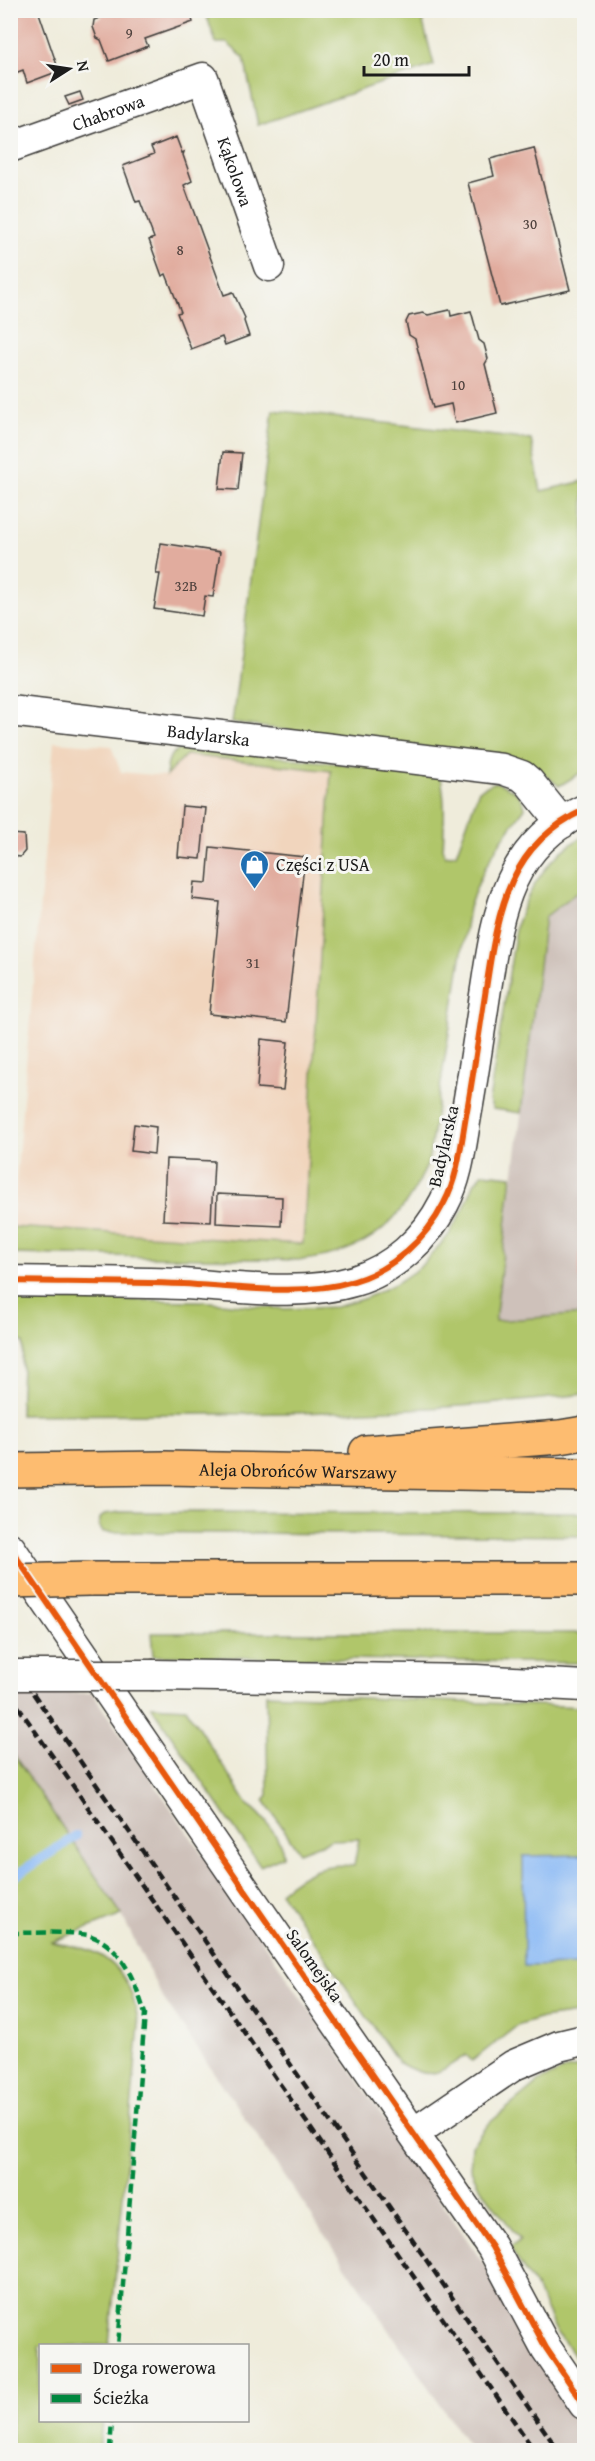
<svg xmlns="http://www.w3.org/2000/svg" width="595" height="2461" viewBox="0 0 595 2461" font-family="'Gentium Book Plus',serif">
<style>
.built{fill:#f1d5bd}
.industrial{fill:#cec1ba}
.green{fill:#b0c66a;stroke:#667143;stroke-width:1.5}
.water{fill:#8ab9f5;stroke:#536a88;stroke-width:1.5}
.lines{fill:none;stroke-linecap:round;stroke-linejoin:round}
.stream{stroke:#8ab9f5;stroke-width:10}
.building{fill:#e1ac9e}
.street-casing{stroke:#3c3b39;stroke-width:33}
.primary-casing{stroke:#3c3b39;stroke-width:36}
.street{stroke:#fff;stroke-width:30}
.primary{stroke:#fdbc70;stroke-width:33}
.rail{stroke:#1c1c1c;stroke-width:4.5;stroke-dasharray:9 4.5;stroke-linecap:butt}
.street-bridge-casing{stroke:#3c3b39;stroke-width:33;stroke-linecap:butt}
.primary-bridge-casing{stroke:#3c3b39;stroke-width:36;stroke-linecap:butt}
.street-bridge{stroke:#fff;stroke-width:30}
.primary-bridge{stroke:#fdbc70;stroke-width:33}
.quiet{stroke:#00873e;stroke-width:4.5;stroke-dasharray:9 4.5;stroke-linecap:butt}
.cycleway-casing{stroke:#f6f6f2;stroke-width:10}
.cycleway{stroke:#e8590c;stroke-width:6}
.labels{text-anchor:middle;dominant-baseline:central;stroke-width:6;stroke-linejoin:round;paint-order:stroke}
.number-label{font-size:15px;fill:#4d403c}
.street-label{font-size:18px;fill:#1c1c1c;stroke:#f6f6f2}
.poi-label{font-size:18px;fill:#1c1c1c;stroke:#f6f6f2;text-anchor:start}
</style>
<rect width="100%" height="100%" fill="#f6f6f2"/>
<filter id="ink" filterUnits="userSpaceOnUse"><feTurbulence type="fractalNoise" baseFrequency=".0167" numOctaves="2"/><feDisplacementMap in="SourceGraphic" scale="12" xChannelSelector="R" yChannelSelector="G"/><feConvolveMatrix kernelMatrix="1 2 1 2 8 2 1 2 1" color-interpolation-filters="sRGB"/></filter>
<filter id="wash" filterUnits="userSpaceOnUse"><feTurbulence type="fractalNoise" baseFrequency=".008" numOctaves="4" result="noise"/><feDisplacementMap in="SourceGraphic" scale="24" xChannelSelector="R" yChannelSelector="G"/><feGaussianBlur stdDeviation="1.35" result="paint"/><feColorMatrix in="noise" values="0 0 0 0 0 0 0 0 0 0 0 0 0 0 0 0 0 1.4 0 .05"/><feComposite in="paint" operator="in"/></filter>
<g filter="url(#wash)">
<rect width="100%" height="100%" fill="#efecdb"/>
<path class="built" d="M54,742l57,4 10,26 20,2 25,2 19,-21 146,16 -28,473 -291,-17z"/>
<path class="industrial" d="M584,887v427l-89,7 51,-404z
M92,1693l400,583 10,23 82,123v28h-113l-310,-455 -39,-80 -111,-164 -1,-57z"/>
<path class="green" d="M205,11h215l14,54 -176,60 -14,-67 -17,-15h-11z
M273,410l258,30 10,51 43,-10v290l-25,15 -21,-17 -27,-10 -279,-36z
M191,747l241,27 9,4c5,25 3,49 2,73l2,5 11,-2 23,-64 16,-8c14,5 26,10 30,26 -27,36 -42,57 -56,100l-41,255c-26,59 -60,90 -126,97l-291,-6v-27l292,17 28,-473 -145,-16 -20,21c2,-20 3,-26 25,-29z
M584,836v51l-39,30 -24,196 -28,-4 -4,-8 28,-178c13,-37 32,-68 67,-87z
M483,1173l29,3 -17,145 89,-7v80c-187,24 -375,19 -564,21l3,-73 -12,-2v-42l188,3 86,8 51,-2 30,-9 29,-14 24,-16 29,-32 16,-28 11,-26z
M121,1512l463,1v23l-481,-4 -4,-5 1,-9 4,-4z
M151,1633h433v30l-431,-7z
M266,1694l318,13v305l-42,6 -25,8 -45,35 -6,-6c-29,19 -35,27 -68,7l-118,-170c24,-20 42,-30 74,-26l5,-27 -28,1 -32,12 -35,-52 4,-5z
M151,1706l35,2 62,97c13,7 35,36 35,51l-23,10z
M11,1751l111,164 -70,27c13,4 30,4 42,10 32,16 39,40 45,73l-30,320 -69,1v74l62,1 -3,29h-88z
M584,2066v291l-8,1 -21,-29 -18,-39 -27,-42 10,-8 -42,-56 -8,-16 2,-23 15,-20 53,-44 27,-12z"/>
<path class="water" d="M584,1855v110l-60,1 -1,-110z"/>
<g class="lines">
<path class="stream" d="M10,1879l66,-43"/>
</g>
<g id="blocks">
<path class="building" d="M22,10h16l21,61 -32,12 -4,-13 -13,5v-60z
M103,10h86l4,12 -48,17 3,7 -39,15 -8,-21 -4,-2 -4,-11 1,-7 8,-3 -1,-5z
M80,92l3,8 -14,5 -4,-8z
M176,137l6,16 2,-1 -1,3 9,26 -8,4 40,110 9,-3 12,26 -1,3 5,15 -24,9 -3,-8 -31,12 -14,-36 4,-1 -15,-38 -4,2 -13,-36 5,-2 -14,-37 -4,1 -13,-36 31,-12 -3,-7z
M534,148l36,142 -70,16 -32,-123 26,-7 -4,-17z
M450,310l1,6 20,-5 8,29 5,4 4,15 -3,5 12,49 -42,10 -4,-19 -18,4 -18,-69 -6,-4 -3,-13 3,-6 14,-3 5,2z
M223,452l19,1 -4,37 -19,-1z
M161,543l59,9 -7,45 -8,-1 -3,20 -48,-7 6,-35h-4z
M182,806l24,2 -5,51 -23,-2z
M10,834l14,1 1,16 -5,6 -7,-1 -1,10z
M210,847l95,10 -19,165 -77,-8 11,-112 -28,-3 2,-17 13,1z
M261,1039l27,3 -5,48 -26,-2z
M134,1124l22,3 -2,27 -23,-3z
M166,1159l48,2 -3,61 -48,-2z
M217,1194l65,3 -1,29 -65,-3z
M583,1199h1v80h-6z"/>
</g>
</g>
<g filter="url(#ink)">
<use href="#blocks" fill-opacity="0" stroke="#3c3b39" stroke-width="1.5"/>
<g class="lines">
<defs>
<g id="street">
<path id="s1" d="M10,147l193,-69 66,188"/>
<path id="s2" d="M10,711l492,58 20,7 7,6 33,41"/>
<path d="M10,1281c58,1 115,1 173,3 54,3 118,13 171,-3 38,-11 72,-42 90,-78 14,-26 17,-58 22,-87 8,-45 14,-89 21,-134 11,-73 23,-138 97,-172"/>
<path d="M10,1548l238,347 244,352 54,101 38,56"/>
<path d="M154,1675l322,5 108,6"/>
<path d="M414,2133l100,-68 45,-19 25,-6"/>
</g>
<g id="primary">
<path d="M366,1452l194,-15 24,-4"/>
<path id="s3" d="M10,1470l154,-2 420,7"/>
<path d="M90,1579h494"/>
</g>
</defs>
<use href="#street" class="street-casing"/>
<use href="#primary" class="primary-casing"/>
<use href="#street" class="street"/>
<use href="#primary" class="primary"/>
<path class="rail" d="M10,1660l548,790
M10,1695l524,755"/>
<defs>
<path id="street-bridge" d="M10,1675h144"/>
<path id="primary-bridge" d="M10,1581l80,-2"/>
</defs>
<use href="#street-bridge" class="street-bridge-casing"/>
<use href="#primary-bridge" class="primary-bridge-casing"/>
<use href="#street-bridge" class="street-bridge"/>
<use href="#primary-bridge" class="primary-bridge"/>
<path class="quiet" d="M10,1933c17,0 68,-2 81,3 32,11 45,48 54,78l-27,332
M110,2450l2,-30"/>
<defs>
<path id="cycleway" d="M10,1281c58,1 115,1 173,3 54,3 118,13 171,-3 38,-11 72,-42 90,-78 14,-26 17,-58 22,-87 8,-45 14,-89 21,-134 11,-73 23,-138 97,-172
M10,1548l238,347 244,352 54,101 38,56"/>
</defs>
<use href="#cycleway" class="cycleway-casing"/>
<use href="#cycleway" class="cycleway"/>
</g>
</g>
<defs>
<symbol id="shop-pin" viewBox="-11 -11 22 30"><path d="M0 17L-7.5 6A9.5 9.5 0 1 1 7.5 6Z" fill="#1f6fb2" stroke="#f6f6f2"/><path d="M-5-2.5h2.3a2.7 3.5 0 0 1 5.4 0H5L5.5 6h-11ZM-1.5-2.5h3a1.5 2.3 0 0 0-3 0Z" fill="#fff"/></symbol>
</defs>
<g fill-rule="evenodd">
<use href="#shop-pin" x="238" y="848" width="33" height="45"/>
</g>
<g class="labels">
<g class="number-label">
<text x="129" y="32">9</text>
<text x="530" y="223">30</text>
<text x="180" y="249">8</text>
<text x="458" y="384">10</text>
<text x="186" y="585">32B</text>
<text x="253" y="962">31</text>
</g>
<g class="street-label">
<text stroke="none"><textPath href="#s1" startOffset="104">Chabrowa</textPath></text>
<text stroke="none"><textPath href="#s1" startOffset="304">Kąkolowa</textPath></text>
<text stroke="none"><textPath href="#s2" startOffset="200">Badylarska</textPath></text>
<text transform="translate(443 1146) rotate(-77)">Badylarska</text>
<text stroke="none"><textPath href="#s3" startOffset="288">Aleja Obrońców Warszawy</textPath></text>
<text transform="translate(315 1965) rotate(55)">Salomejska</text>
</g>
<g class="poi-label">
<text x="276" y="864">Części z USA</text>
</g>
</g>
<rect width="595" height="2461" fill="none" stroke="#f6f6f2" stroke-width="36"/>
<rect x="39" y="2344" width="210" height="78" fill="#f6f6f2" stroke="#9f9f9c" stroke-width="1.5"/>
<rect x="51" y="2364" width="30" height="9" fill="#e8590c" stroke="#9f9f9c" stroke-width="1.5"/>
<text x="93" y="2374" font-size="18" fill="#1c1c1c">Droga rowerowa</text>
<rect x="51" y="2394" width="30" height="9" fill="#00873e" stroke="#9f9f9c" stroke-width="1.5"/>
<text x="93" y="2404" font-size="18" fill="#1c1c1c">Ścieżka</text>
<g transform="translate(69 69) rotate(78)" stroke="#f6f6f2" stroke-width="4.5" paint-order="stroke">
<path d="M0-4.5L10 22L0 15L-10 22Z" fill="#1c1c1c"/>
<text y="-9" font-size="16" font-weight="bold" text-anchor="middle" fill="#1c1c1c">N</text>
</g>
<path d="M364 66v9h105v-9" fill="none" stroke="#1c1c1c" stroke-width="3"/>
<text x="373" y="66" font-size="18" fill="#1c1c1c" stroke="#f6f6f2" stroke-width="4.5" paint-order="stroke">20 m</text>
</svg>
